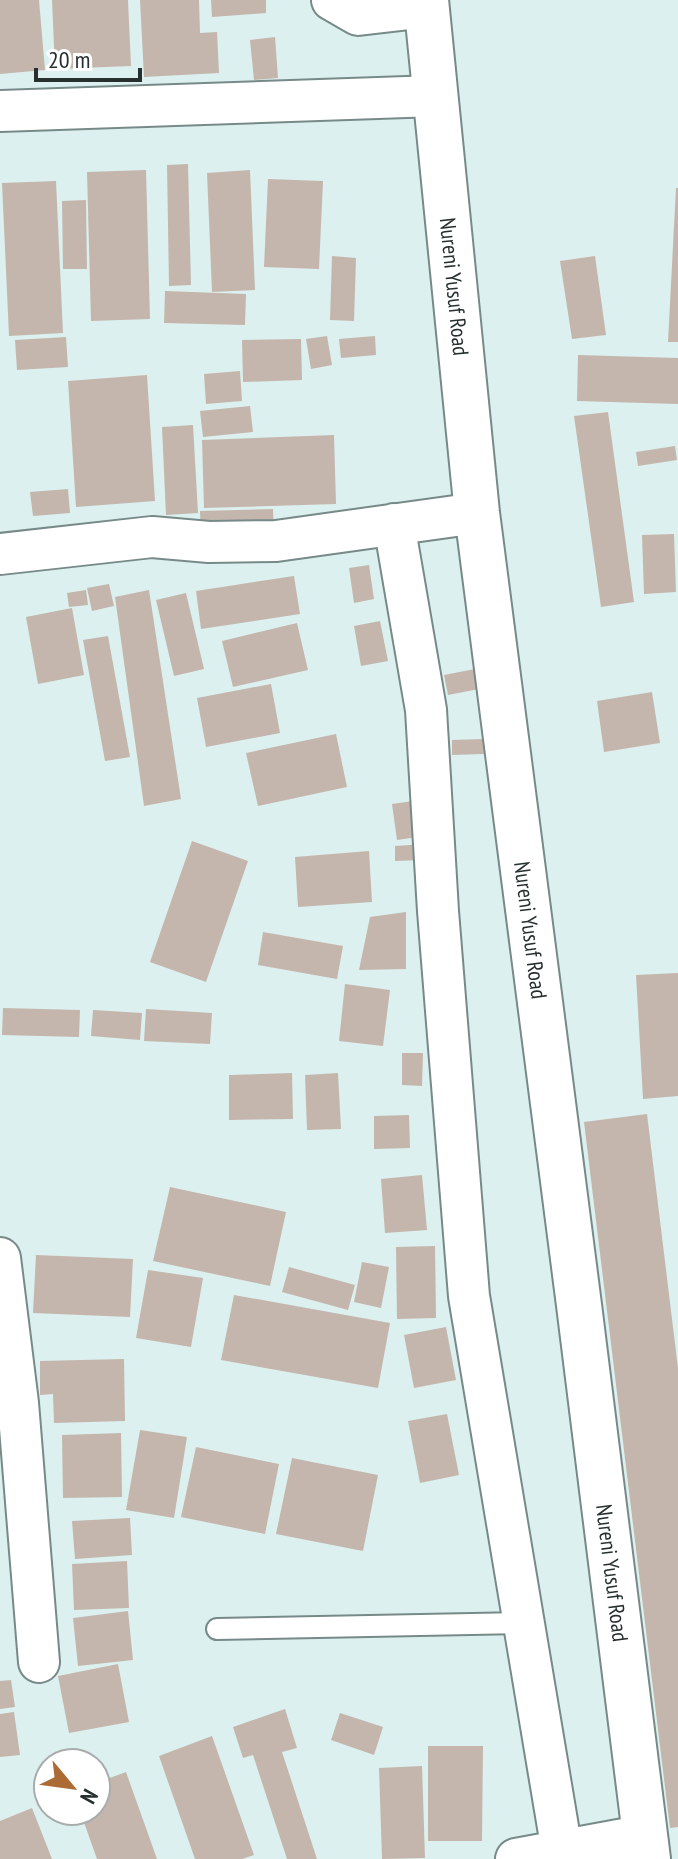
<svg xmlns="http://www.w3.org/2000/svg" width="678" height="1859" viewBox="0 0 678 1859" font-family="'PT Sans Narrow',sans-serif">
<style>
.building{fill:#c4b6ac}
.lines{fill:none;stroke-linecap:round;stroke-linejoin:round}
.service-casing{stroke:#778a88;stroke-width:24}
.minor-casing{stroke:#778a88;stroke-width:44}
.tertiary-casing{stroke:#778a88;stroke-width:48}
.service{stroke:#fff;stroke-width:20}
.minor{stroke:#fff;stroke-width:40}
.tertiary{stroke:#fff;stroke-width:44}
.labels{text-anchor:middle;dominant-baseline:central;stroke-width:7;stroke-linejoin:round;paint-order:stroke}
.street-label{font-size:22px;fill:#28302f;stroke:#fff}
</style>
<rect width="100%" height="100%" fill="#dcf0ef"/>
<path class="building" d="M0,0h39l6,70 -45,4z
M52,0h76l3,66 -76,3z
M140,0h59l1,33 17,-1 2,41 -75,4z
M211,0h55v13l-54,4z
M275,37l3,41 -24,2 -4,-40z
M188,164l3,121 -22,1 -2,-121z
M146,170l4,149 -59,2 -4,-149z
M250,170l5,120 -43,2 -5,-119z
M268,179l55,2 -4,88 -55,-2z
M56,181l7,152 -54,3 -7,-153z
M676,188h2v154h-10z
M86,200l1,69h-24l-1,-68z
M332,256l24,2 -2,63 -24,-1z
M595,256l11,79 -34,4 -12,-78z
M165,291l81,3 -1,31 -81,-2z
M327,336l5,29 -21,4 -5,-30z
M375,336l1,19 -35,3 -2,-19z
M66,337l2,30 -51,3 -2,-30z
M301,339l1,41 -59,2 -1,-42z
M578,355l100,3v46l-101,-3z
M240,371l2,30 -36,3 -2,-30z
M147,375l8,126 -79,6 -8,-126z
M250,406l3,26 -50,5 -3,-26z
M608,412l26,190 -33,5 -27,-191z
M193,425l5,88 -32,2 -4,-88z
M334,435l2,69 -132,4 -2,-68z
M675,446l2,14 -39,6 -2,-14z
M68,489l2,24 -37,3 -3,-24z
M273,509l1,26 -73,1 -1,-25z
M674,534l2,58 -32,2 -2,-59z
M369,565l5,34 -20,4 -5,-35z
M294,576l6,38 -99,15 -5,-38z
M109,584l5,22 -22,5 -5,-23z
M86,590l2,15 -19,2 -2,-14z
M149,590l32,209 -37,7 -29,-209z
M186,593l18,76 -30,7 -18,-76z
M72,608l12,67 -46,9 -12,-67z
M380,621l8,40 -27,5 -7,-40z
M297,623l11,47 -75,17 -11,-46z
M108,636l22,121 -25,4 -22,-121z
M475,669l4,20 -31,6 -4,-20z
M271,684l9,49 -74,14 -9,-49z
M652,692l8,51 -56,9 -7,-51z
M336,734l11,53 -89,19 -12,-53z
M483,739l1,15 -32,1v-15z
M420,800l5,36 -28,4 -5,-36z
M192,841l56,20 -42,121 -56,-20z
M425,844l1,16 -31,1v-15z
M369,851l3,51 -74,5 -3,-50z
M406,912v57l-47,1 11,-53z
M263,932l80,14 -6,33 -79,-14z
M678,973v123l-35,3 -7,-124z
M345,984l45,6 -7,56 -44,-5z
M3,1008l77,2 -1,27 -77,-2z
M146,1009l66,4 -2,31 -66,-3z
M93,1010l49,3 -2,27 -49,-4z
M402,1053h21l-1,33 -20,-1z
M292,1073l1,46 -64,1v-45z
M338,1073l3,56 -34,1 -2,-55z
M647,1114l31,254v459l-8,1 -86,-706z
M409,1115l1,33 -36,1v-33z
M422,1175l5,55 -42,3 -4,-54z
M170,1187l116,25 -16,74 -117,-25z
M435,1246l1,72 -39,1 -1,-72z
M36,1255l97,4 -3,58 -97,-4z
M362,1262l27,5 -8,41 -27,-6z
M289,1267l66,18 -7,25 -66,-18z
M148,1270l55,8 -12,69 -55,-9z
M234,1295l156,28 -12,65 -157,-28z
M446,1327l10,53 -42,8 -10,-53z
M124,1359l1,62 -71,2 -1,-29 -13,1v-34z
M447,1414l12,61 -39,8 -12,-62z
M140,1430l47,7 -13,81 -48,-8z
M121,1433l1,64 -59,1 -1,-63z
M196,1447l83,17 -14,70 -84,-17z
M292,1458l86,17 -15,76 -87,-17z
M130,1518l2,37 -57,4 -3,-38z
M127,1561l2,47 -55,2 -2,-46z
M128,1611l5,49 -55,6 -5,-48z
M118,1664l11,58 -60,11 -11,-57z
M11,1680l4,27 -15,2v-28z
M285,1709l12,39 -15,4 35,107h-30l-34,-104 -10,3 -10,-31z
M14,1712l6,43 -20,2v-43z
M340,1713l43,14 -9,28 -43,-15z
M212,1736l42,119 -12,4h-47l-36,-103z
M428,1746h55l-1,95h-54z
M422,1766l3,92 -43,1 -3,-91z
M126,1772l31,87h-60l-17,-48h16v-28z
M32,1808l20,51h-52v-38z"/>
<g class="lines">
<defs>
<path id="service" d="M217,1629l307,-6"/>
<path id="minor" d="M332,0l26,15 69,-8
M0,111l436,-15
M394,524l32,186 12,201 31,385 93,555
M0,554l152,-17 57,5 67,-1 201,-28
M0,1258l18,145 21,259
M516,1859l130,-24"/>
<g id="tertiary">
<path id="s1" d="M426,0l51,513 102,792 69,554"/>
</g>
</defs>
<use href="#service" class="service-casing"/>
<use href="#minor" class="minor-casing"/>
<use href="#tertiary" class="tertiary-casing"/>
<use href="#service" class="service"/>
<use href="#minor" class="minor"/>
<use href="#tertiary" class="tertiary"/>
</g>
<g class="labels">
<g class="street-label">
<text stroke="none"><textPath href="#s1" startOffset="288">Nureni Yusuf Road</textPath></text>
<text stroke="none"><textPath href="#s1" startOffset="936">Nureni Yusuf Road</textPath></text>
<text stroke="none"><textPath href="#s1" startOffset="1584">Nureni Yusuf Road</textPath></text>
</g>
</g>
<g transform="translate(72 1787) rotate(119)"><circle r="38" fill="#ffffff" stroke="#a9acac" stroke-width="2"/>
<path d="M0-6L14 30L0 20L-14 30Z" fill="#ac6b35"/>
<text y="-12" font-size="22" font-weight="bold" text-anchor="middle" fill="#28302f">N</text>
</g>
<path d="M36 68v12h104v-12" fill="none" stroke="#28302f" stroke-width="4"/>
<text x="48" y="68" font-size="24" fill="#28302f" stroke="#ffffff" stroke-width="6" paint-order="stroke">20 m</text>
</svg>
